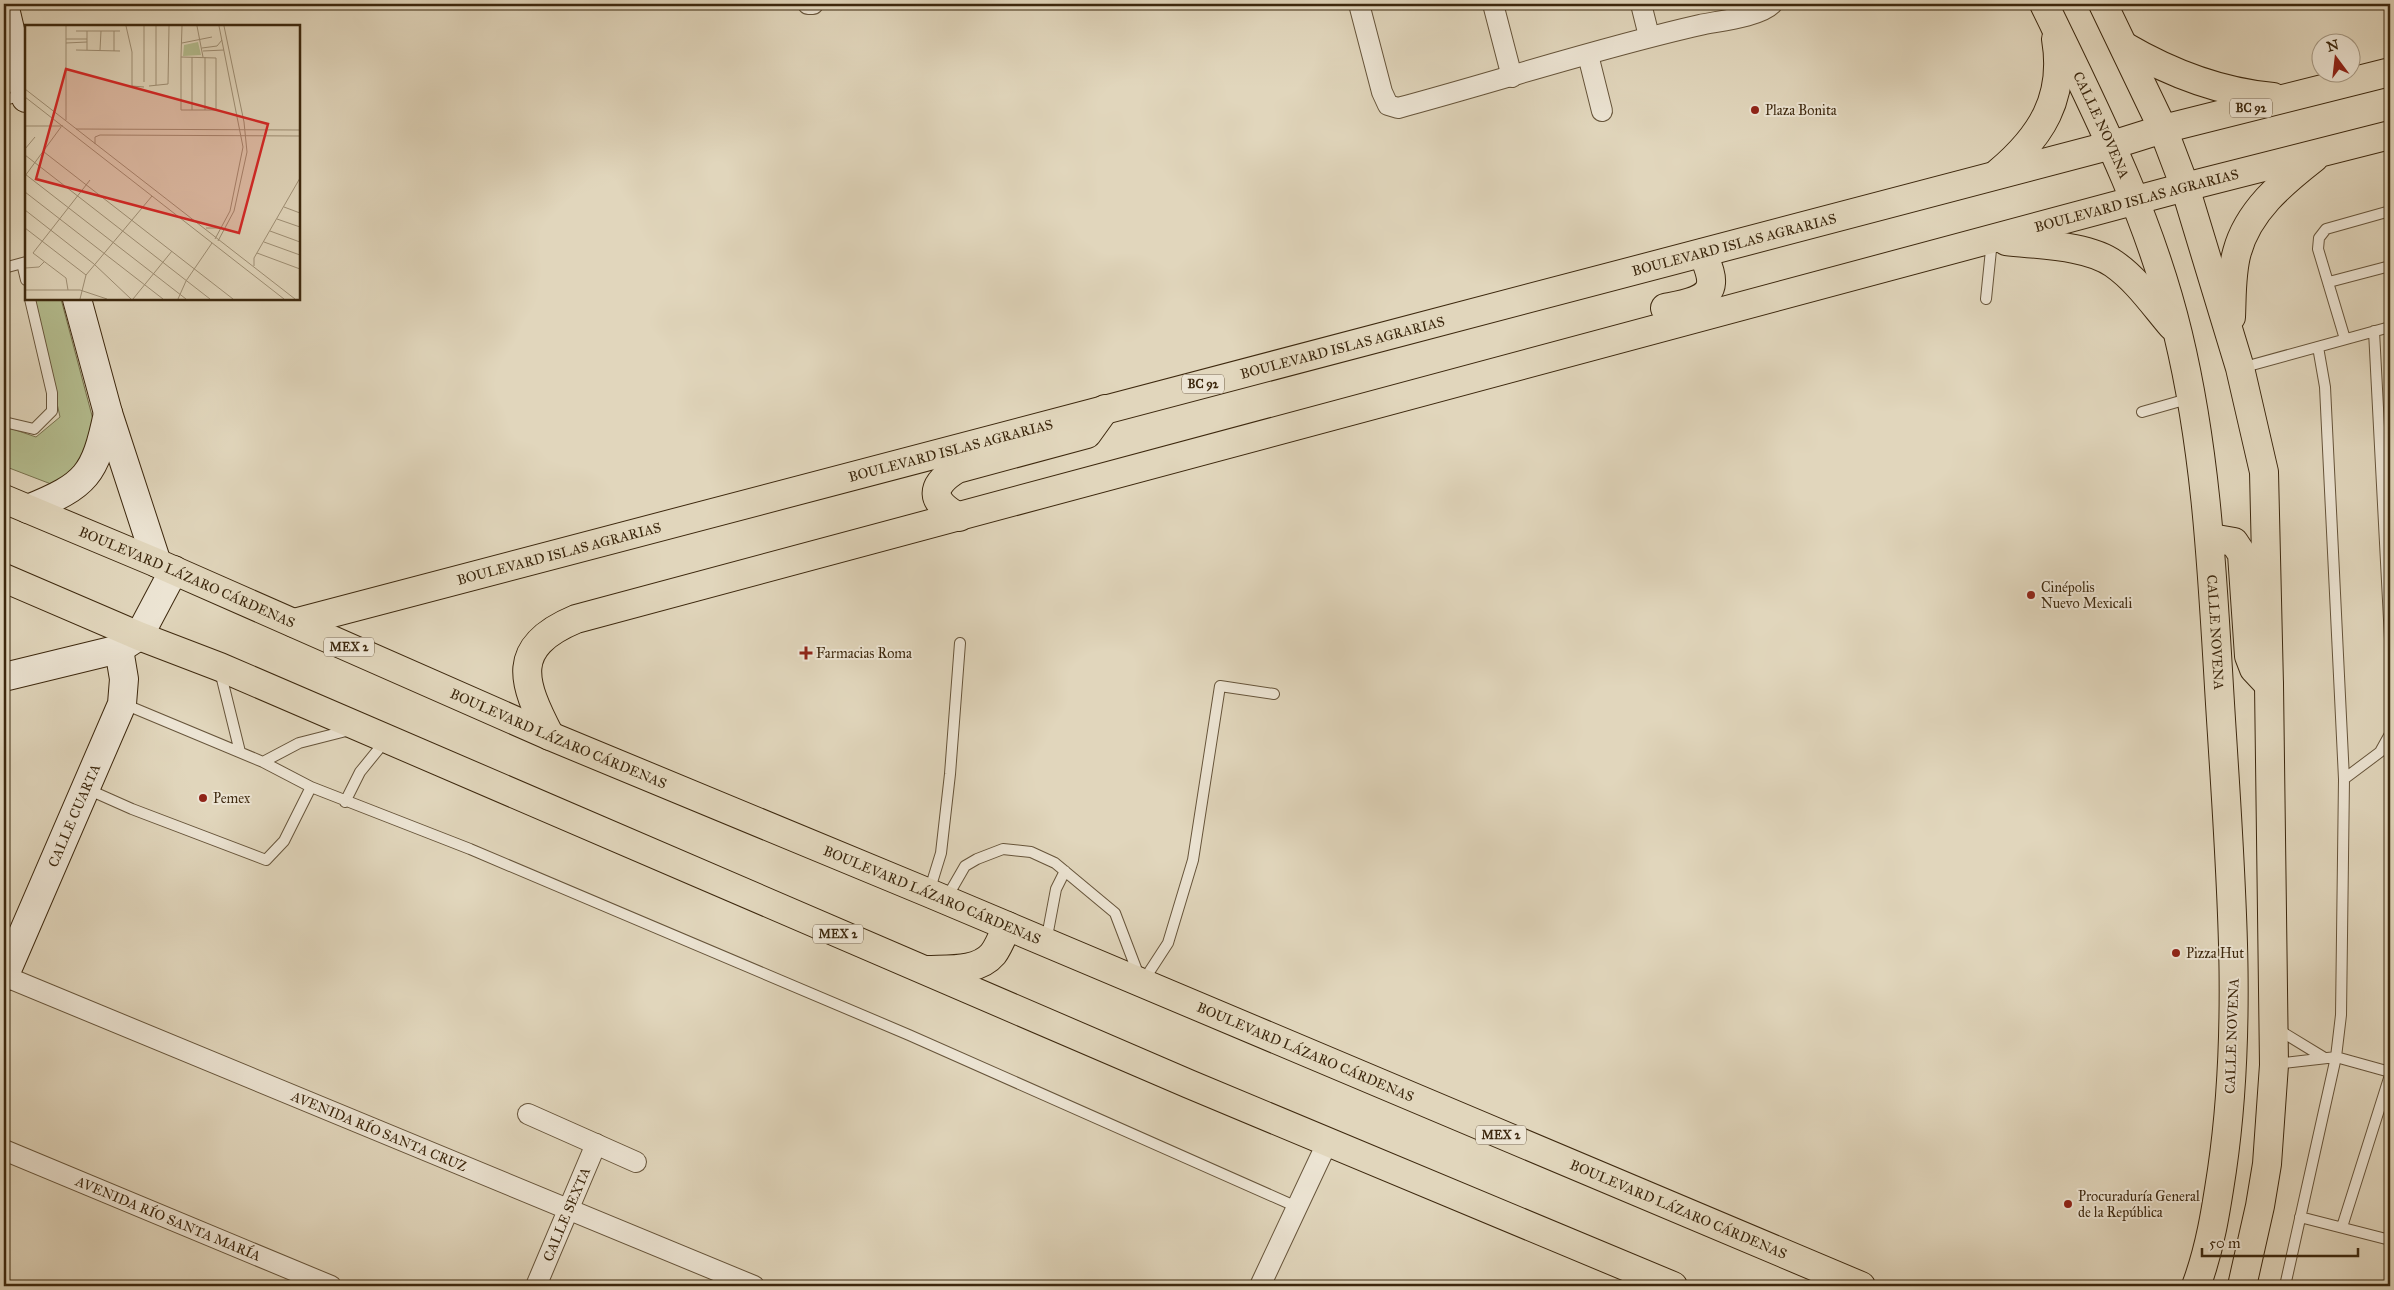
<svg xmlns="http://www.w3.org/2000/svg" width="2394" height="1290" viewBox="0 0 2394 1290" font-family="'IM FELL Great Primer',serif">
<style>
.green{fill:#b4bd8f;stroke:#78724e}
.lines{fill:none;stroke-linecap:round;stroke-linejoin:round}
.lane-casing{stroke:#66543a;stroke-width:12}
.street-casing{stroke:#66543a;stroke-width:22}
.secondary-casing{stroke:#3d280e;stroke-width:30}
.primary-casing{stroke:#3d280e;stroke-width:30}
.lane{stroke:#ece4d3;stroke-width:10}
.street{stroke:#ece4d3;stroke-width:20}
.secondary{stroke:#ece4d3;stroke-width:28}
.primary{stroke:#e1d6bc;stroke-width:28}
.poi-dot{fill:#8f2418;stroke:#ece4d3;stroke-width:2}
.labels{text-anchor:middle;dominant-baseline:central;stroke-width:4;stroke-linejoin:round;paint-order:stroke}
.shield{fill:#ece4d3;stroke:#726049;stroke-width:1}
.shield-label{font-size:12px;font-weight:bold;fill:#3d280e}
.poi-label{font-size:14px;fill:#3d280e;stroke:#ece4d3;text-anchor:start}
.street-label{font-size:14px;fill:#3d280e;stroke:#ece4d3}
.inset-road{fill:none;stroke:#9f9076;stroke-width:1}
.view{fill:#d62828;fill-opacity:0.15;stroke:#d62828;stroke-width:2.5}
.inset-edge{fill:none;stroke:#3d280e;stroke-width:2.5}
</style>
<rect width="100%" height="100%" fill="#e1d6bc"/>
<filter id="stains"><feTurbulence type="fractalNoise" baseFrequency=".004" numOctaves="4"/><feColorMatrix values="0 0 0 0 .2 0 0 0 0 .09 0 0 0 0 .02 0 0 0 .5 -.17"/></filter>
<radialGradient id="worn" r=".72"><stop offset=".6" stop-color="#630" stop-opacity="0"/><stop offset="1" stop-color="#630" stop-opacity=".3"/></radialGradient>
<path class="green" d="M34,299h27l34,128 -16,44 -28,13 -47,-18v-40l32,11 24,-20z"/>
<g class="lines">
<defs>
<path id="lane" d="M4,100l20,-5
M22,263l4,17
M4,268l22,-6
M2329,282l61,-16
M1986,299l6,-59
M2374,331l16,308
M2345,339l-27,-90 1,-11 7,-9 64,-18
M2318,347l7,40 19,392
M2241,368l149,-41
M2142,412l49,-14
M4,422l30,7 18,-18v-18l-22,-94
M220,671l20,81
M124,704l139,58 48,25 159,62 439,186 388,172
M263,762l36,-19 51,-13
M87,789l45,20 134,51 18,-19 27,-54
M345,802l15,-30 26,-32
M929,892l12,-39 9,-79 10,-131
M946,899l19,-33 12,-7 26,-10 28,3 24,11 60,50 24,63
M1046,942l10,-53 9,-18
M1142,983l26,-40 25,-83 27,-174 54,8
M2277,1029l46,28
M2276,1064l60,-7 54,15
M2300,1217l90,23
M2342,1227l48,-152
M2285,1286l51,-229 5,-42 3,-236 36,-27 10,-18v-54"/>
<g id="street">
<path d="M808,4h5"/>
<path d="M1359,4l23,88 6,13 10,3c101,-27 200,-60 302,-83 18,-4 59,-8 72,-21"/>
<path d="M1493,4l19,73"/>
<path d="M1641,4l8,32"/>
<path d="M1588,55l14,56"/>
<path id="s1" d="M4,976l750,310"/>
<path d="M528,1114l108,48"/>
<path id="s2" d="M4,1150l327,136"/>
<path id="s3" d="M536,1286l60,-142"/>
<path d="M1260,1286l68,-145"/>
</g>
<g id="secondary">
<path d="M4,4l22,94"/>
<path d="M77,299l31,114 49,150"/>
<path d="M28,509c59,-24 67,-34 80,-96"/>
<path d="M4,677l115,-28 20,-13 35,-66"/>
<path id="s4" d="M4,977l118,-273 2,-25 -5,-30"/>
</g>
<g id="primary">
<path id="s5" d="M2044,4c52,107 106,213 134,330 32,133 35,265 44,401 9,145 21,291 0,435 -6,40 -12,79 -26,116"/>
<path d="M2103,4l60,125 22,58 55,181 24,104 5,213 5,380 -7,99 -7,42 -18,80"/>
<path d="M2124,46c46,27 95,46 149,51"/>
<path d="M1998,173c43,-36 68,-75 58,-134"/>
<path d="M2006,241c32,4 82,4 108,23 23,16 40,41 58,62"/>
<path d="M1665,308c14,-3 45,-7 46,-25 1,-9 -5,-21 -8,-30"/>
<path d="M2231,317c1,-21 0,-44 6,-65 11,-41 45,-69 77,-94"/>
<path id="s6" d="M4,499l153,64 393,173 379,157 932,393"/>
<path d="M959,517c-29,-15 -30,-31 -2,-48l130,-35 18,-25"/>
<path d="M2211,538l23,4 8,12 7,102 5,13 15,16"/>
<path d="M4,578l135,58 81,31 969,417 484,202"/>
<path id="s7" d="M294,623l1818,-478 51,-16 227,-57"/>
<path id="s8" d="M550,736c-28,-54 -41,-89 26,-117l1609,-432 205,-52"/>
<path d="M927,970c21,-1 51,2 66,-16 6,-8 10,-19 14,-28"/>
</g>
</defs>
<use href="#lane" class="lane-casing"/>
<use href="#street" class="street-casing"/>
<use href="#secondary" class="secondary-casing"/>
<use href="#primary" class="primary-casing"/>
<use href="#lane" class="lane"/>
<use href="#street" class="street"/>
<use href="#secondary" class="secondary"/>
<use href="#primary" class="primary"/>
</g>
<g class="poi-dot">
<circle cx="1755" cy="110" r="5"/>
<circle cx="2031" cy="595" r="5"/>
<path d="M803.5 645.5h5v5h5v5h-5v5h-5v-5h-5v-5h5z"/>
<circle cx="203" cy="798" r="5"/>
<circle cx="2176" cy="953" r="5"/>
<circle cx="2068" cy="1204" r="5"/>
</g>
<g class="labels">
<g class="shield">
<rect x="2230" y="98.5" width="42" height="19" rx="4"/>
<rect x="1182" y="374.5" width="42" height="19" rx="4"/>
<rect x="324" y="637.5" width="50" height="19" rx="4"/>
<rect x="813" y="924.5" width="50" height="19" rx="4"/>
<rect x="1476" y="1125.5" width="50" height="19" rx="4"/>
</g>
<g class="shield-label">
<text x="2251" y="108">BC 92</text>
<text x="1203" y="384">BC 92</text>
<text x="349" y="647">MEX 2</text>
<text x="838" y="934">MEX 2</text>
<text x="1501" y="1135">MEX 2</text>
</g>
<g class="poi-label">
<text x="1765" y="110">Plaza Bonita</text>
<text x="2041" y="587">Cinépolis<tspan x="2041" dy="16">Nuevo Mexicali</tspan></text>
<text x="816" y="653">Farmacias Roma</text>
<text x="213" y="798">Pemex</text>
<text x="2186" y="953">Pizza Hut</text>
<text x="2078" y="1196">Procuraduría General<tspan x="2078" dy="16">de la República</tspan></text>
</g>
<g class="street-label">
<text stroke="none"><textPath href="#s5" startOffset="134">CALLE NOVENA</textPath></text>
<text stroke="none"><textPath href="#s8" startOffset="1761">BOULEVARD ISLAS AGRARIAS</textPath></text>
<text stroke="none"><textPath href="#s7" startOffset="1489">BOULEVARD ISLAS AGRARIAS</textPath></text>
<text stroke="none"><textPath href="#s7" startOffset="1084">BOULEVARD ISLAS AGRARIAS</textPath></text>
<text stroke="none"><textPath href="#s7" startOffset="679">BOULEVARD ISLAS AGRARIAS</textPath></text>
<text stroke="none"><textPath href="#s7" startOffset="274">BOULEVARD ISLAS AGRARIAS</textPath></text>
<text stroke="none"><textPath href="#s6" startOffset="199">BOULEVARD LÁZARO CÁRDENAS</textPath></text>
<text stroke="none"><textPath href="#s5" startOffset="658">CALLE NOVENA</textPath></text>
<text stroke="none"><textPath href="#s6" startOffset="604">BOULEVARD LÁZARO CÁRDENAS</textPath></text>
<text stroke="none"><textPath href="#s4" startOffset="176">CALLE CUARTA</textPath></text>
<text stroke="none"><textPath href="#s6" startOffset="1009">BOULEVARD LÁZARO CÁRDENAS</textPath></text>
<text transform="translate(2232 1036) rotate(-88)">CALLE NOVENA</text>
<text stroke="none"><textPath href="#s6" startOffset="1414">BOULEVARD LÁZARO CÁRDENAS</textPath></text>
<text stroke="none"><textPath href="#s1" startOffset="406">AVENIDA RÍO SANTA CRUZ</textPath></text>
<text stroke="none"><textPath href="#s6" startOffset="1819">BOULEVARD LÁZARO CÁRDENAS</textPath></text>
<text stroke="none"><textPath href="#s3" startOffset="78">CALLE SEXTA</textPath></text>
<text stroke="none"><textPath href="#s2" startOffset="178">AVENIDA RÍO SANTA MARÍA</textPath></text>
</g>
</g>
<g transform="translate(25 25)">
<rect width="275" height="275" fill="#e1d6bc"/>
<path d="M173,17l3,13 -18,1 1,-11z" fill="#b4bd8f"/>
<path class="inset-road" d="M101,1l6,26v34l12,1M172,1l6,31M51,6h44M41,14h21M41,18l21,-1M157,18l30,-6M177,23l15,-2 5,-6M51,25l44,1M62,25v-19M75,25l1,-19M89,26v-20M178,26l21,-1M156,32l35,1v52h-35v-53l1,-31M119,57v-56M131,60v-59M124,61l19,-2 1,-58M0,64l270,210M0,72l259,202M167,85v-53M180,85v-53M41,95v-94M0,101h38M51,104l224,1M70,119v-7l5,-2 200,1M0,124l10,-12M19,127l189,147M0,130l185,144M0,149l161,125M0,151l36,-49M0,167l138,107M259,182l16,6M0,185l69,54 37,35M252,194l23,8M0,203l61,47M181,203h16M245,206l30,11M190,214l15,-28 13,-64 -24,-121M193,216l16,-30 13,-59 -3,-30 -20,-96M239,217l36,13M8,228l57,-73M8,228l33,25 2,12M232,228l43,16M229,241v-8l46,-80M0,243l14,-1 5,-5M0,265h55l27,9M55,274l6,-24 66,-79M108,274l39,-48M153,274l8,-18 26,-38"/>
<path class="view" d="M41,44l202,55 -29,109 -203,-54z"/>
<rect width="275" height="275" class="inset-edge"/>
</g>
<rect width="2394" height="1290" fill="none" stroke="#e1d6bc" stroke-width="20"/>
<rect x="5" y="5" width="2384" height="1280" fill="none" stroke="#3d280e" stroke-width="2.5"/>
<rect x="10" y="10" width="2374" height="1270" fill="none" stroke="#3d280e"/>
<g transform="translate(2336 58) rotate(345)"><circle r="24" fill="#ece4d3" stroke="#a69984"/>
<path d="M0-4L9 19L0 12L-9 19Z" fill="#8f2418"/>
<text y="-8" font-size="14" font-weight="bold" text-anchor="middle" fill="#3d280e">N</text>
</g>
<path d="M2202 1248v8h156v-8" fill="none" stroke="#3d280e" stroke-width="2.5"/>
<text x="2209" y="1248" font-size="15" fill="#3d280e" stroke="#ece4d3" stroke-width="4" paint-order="stroke">50 m</text>
<rect width="100%" height="100%" filter="url(#stains)"/>
<rect width="100%" height="100%" fill="url(#worn)"/>
</svg>
